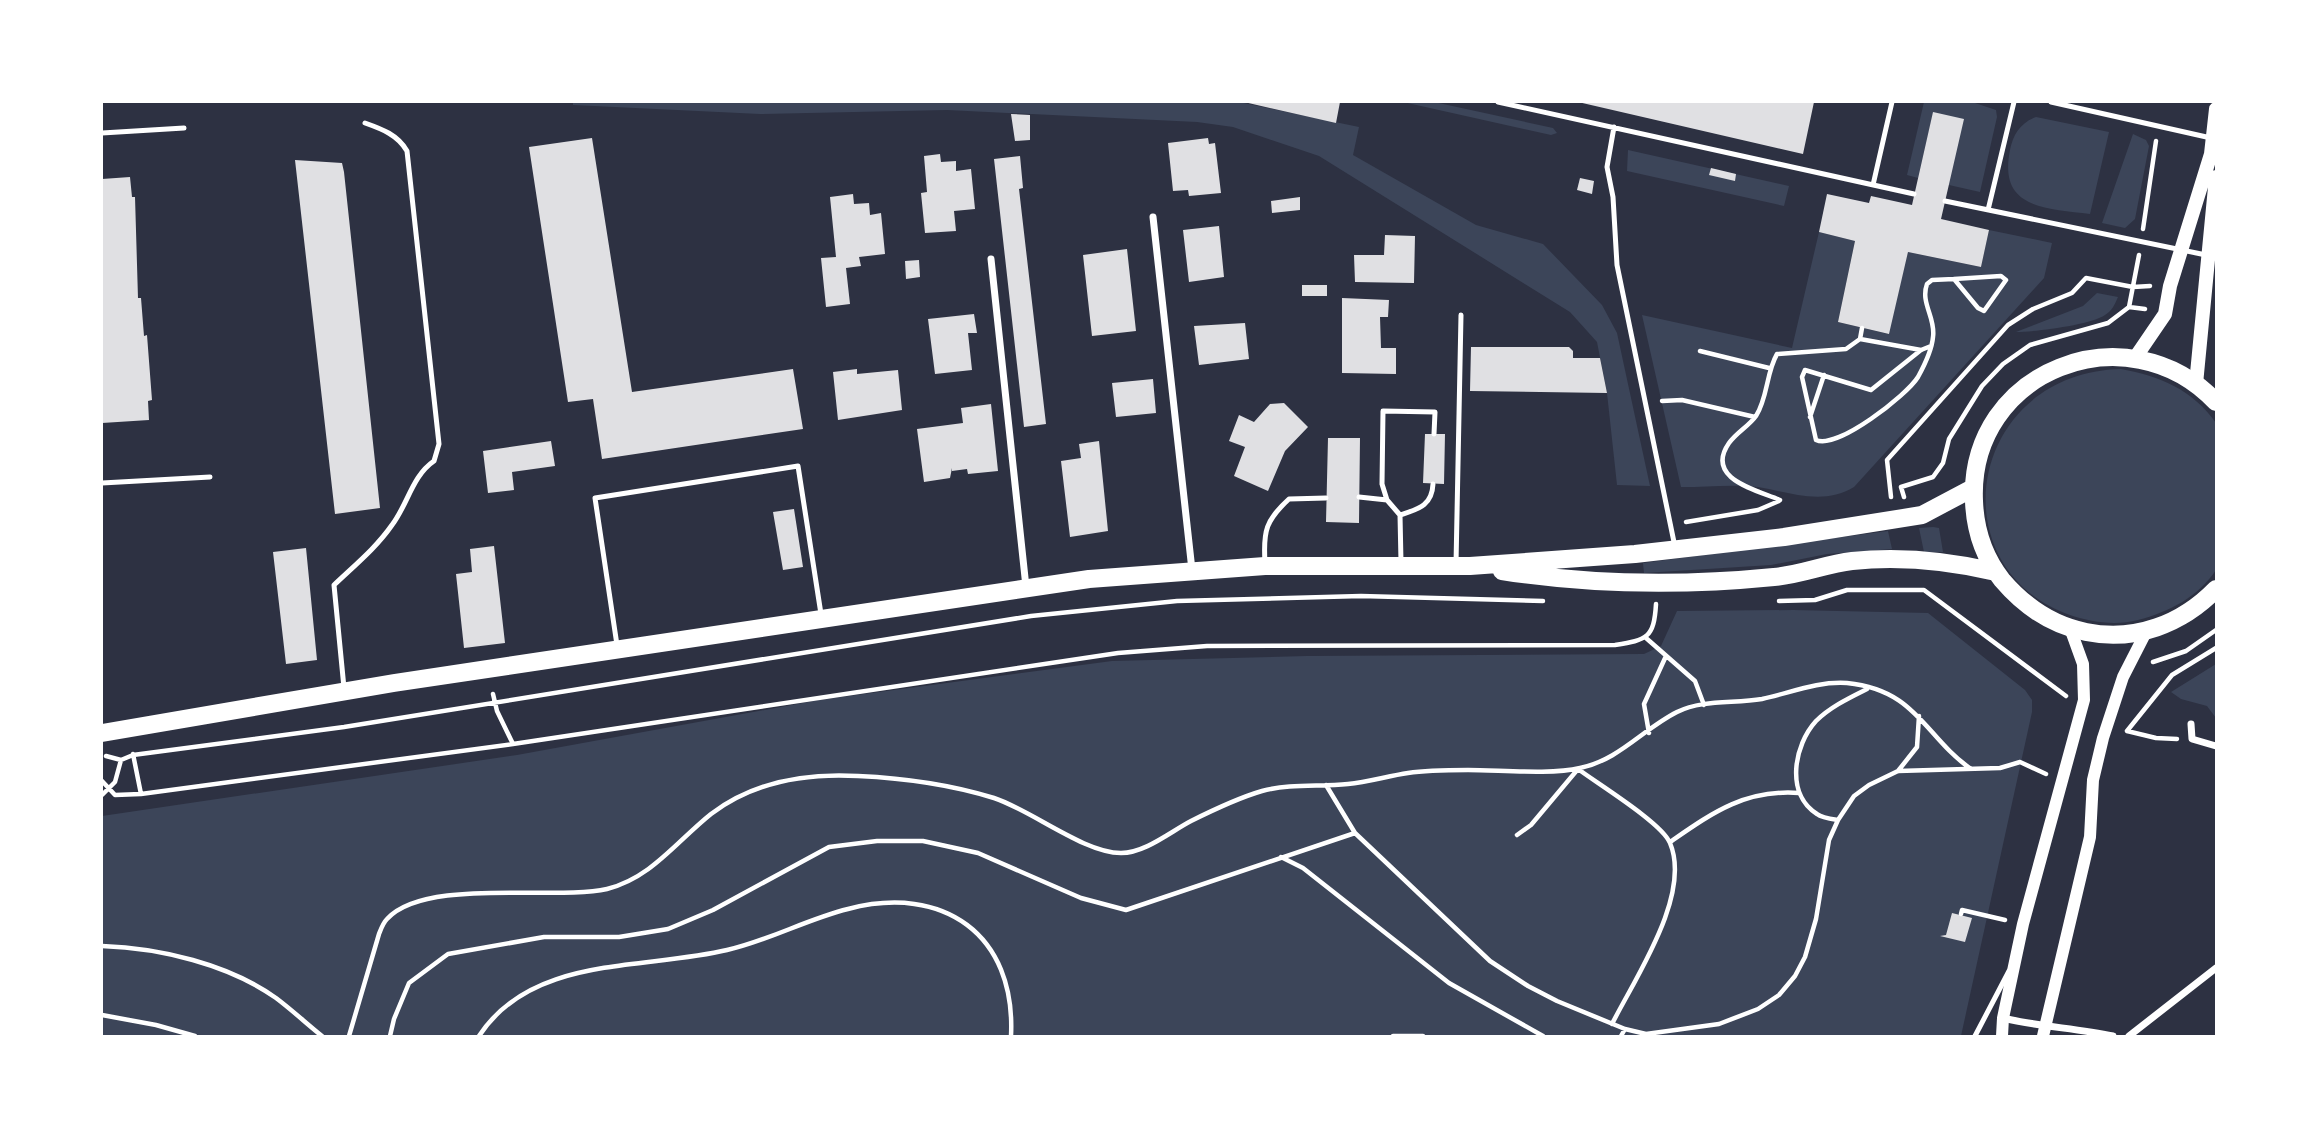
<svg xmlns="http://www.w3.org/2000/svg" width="2318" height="1138" viewBox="0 0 2318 1138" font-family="'IBM Plex Sans',sans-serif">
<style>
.green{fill:#3c4559}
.building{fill:#e0e0e3}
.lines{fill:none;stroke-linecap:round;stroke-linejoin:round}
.path{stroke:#fff;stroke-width:4.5}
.service{stroke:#fff;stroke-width:5}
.minor{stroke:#fff;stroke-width:7}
.tertiary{stroke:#fff;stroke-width:12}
.secondary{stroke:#fff;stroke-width:14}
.primary{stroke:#fff;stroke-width:18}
</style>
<rect width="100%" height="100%" fill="#2d3142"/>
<path class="green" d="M573,102h666l120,25 -6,28 123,70 67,19 59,61 15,28 33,153 -33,-1 -10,-92 -10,-51 -27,-30 -251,-156 -86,-29 -36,-5 -250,-12 -187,4 -187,-9z
M1403,102h31l119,26 4,5 -6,2z
M1924,102h48l24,8 1,7 -17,75 -31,-7 -16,-72 -15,65 -11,-3z
M2036,117l73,15 -19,82c-45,-6 -92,-5 -80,-64 3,-15 10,-27 26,-33z
M2133,134l13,6 3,6 -14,73 -10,9 -23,-5z
M1628,150l161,36 -5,20 -157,-35z
M1989,230l63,13 -8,35 -190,209c-31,19 -65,5 -96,0 -25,-3 -52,0 -77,0l-39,-172 150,33 27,-116 36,9 -17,81 50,12 20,-82 73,15z
M2097,293l21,4c-3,7 -6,14 -13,18 -14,10 -71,17 -89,17l67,-26z
M2121,369c39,7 72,21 95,54v147c-18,27 -47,42 -78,50 -23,6 -47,2 -68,-5 -134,-47 -102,-242 51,-246z
M1933,527l6,1 4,24h-19l-5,-24z
M1888,531l4,18 -65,5 -56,11 -127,8 -1,-10z
M1793,610l135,3 97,77 7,10v12l-71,324h-1859v-220l415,-61 302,-55 293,-39 195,-5 337,-2 17,-8 16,-35z
M2216,664v54l-9,-12 -26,-7 -10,-7z"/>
<path class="building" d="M1244,102h96l-4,21z
M1578,102h236l-11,52z
M1933,112l31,7 -23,100 48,11 -8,37 -73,-15 -19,82 -51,-12 17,-81 -36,-9 8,-38 42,9 2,-7 41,9z
M1011,114l19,1v25l-15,1z
M592,138l40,254 161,-23 10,60 -201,30 -9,-60 -25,3 -39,-255z
M1208,138l1,6 6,-1 6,50 -32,3 -1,-6 -15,1 -5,-48z
M940,154l1,8 15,-1v10l15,-2 4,40 -21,2 2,20 -31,2 -4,-40 6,-1 -3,-36z
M1020,156l3,32 -4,1 27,235 -22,3 -30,-268z
M295,160l47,3 2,9 36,336 -45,6z
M1711,168l25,6 -1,7 -26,-6z
M130,177l2,20h3l3,101h3l3,38 3,-1 5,65 -4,1 1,19 -47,3v-244z
M1580,178l14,3 -2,13 -15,-4z
M853,194l1,10 15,-1 1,12 11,-2 4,41 -26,3 2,9 -15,2 4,36 -24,3 -5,-49 15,-1 -6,-60z
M1300,197v13l-28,3 -1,-12z
M1219,226l5,51 -35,5 -6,-52z
M1385,235l30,1 -1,47 -59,-1 -1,-27h30z
M1127,249l9,82 -44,5 -9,-81z
M919,260l1,17 -14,2 -1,-18z
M1302,285h25v11h-25z
M1342,298l47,2 -1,17h-8l1,31h15v26l-54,-1z
M974,314l3,19h-9l4,37 -37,4 -7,-55z
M1245,323l4,36 -50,6 -5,-39z
M1471,347h98l4,4v7h27l7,35 -137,-2z
M857,369v5l41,-4 4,40 -64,10 -5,-48z
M1153,379l3,34 -40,4 -4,-34z
M1284,403l24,24 -23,24 -17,40 -34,-15 11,-29 -16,-6 10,-26 15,7 16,-18z
M991,404l7,67 -30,3 -1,-5 -15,2v-3l-2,10 -26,4 -7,-53 46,-6 -2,-15z
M1425,434h20l-1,50 -21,-1z
M1328,438h32l-1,85 -33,-1z
M551,441l4,25 -43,6 2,18 -26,3 -5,-42z
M1099,441l9,90 -38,6 -9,-76 20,-3 -2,-14z
M794,509l9,58 -20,3 -10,-58z
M494,546l11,97 -41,5 -8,-74 16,-2 -2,-23z
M306,548l11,112 -31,4 -13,-112z
M1952,913l20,5 -7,24 -25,-6 6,-1z"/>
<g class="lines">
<path class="path" d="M2143,229l13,-88
M2129,307l10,-52
M1860,339l61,11
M1931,346l-10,4 -50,40 -66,-20 -3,7 14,63c21,10 91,-45 102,-63 6,-11 14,-28 15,-40 3,-19 -13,-34 -6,-53l5,-4 22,-1 24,29 6,3 22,-31 -5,-4 -47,3
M1700,351l69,17
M1662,401l20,-1 73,17
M1810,417l14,-42
M1891,497l-4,-37 121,-135 25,-16 39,-16 14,-15 47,9 17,-1
M1904,497l-3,-10 32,-10 10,-14 6,-24 33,-53 21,-22 27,-19 78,-22 21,-16 16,2
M1780,500c-23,-10 -76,-21 -51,-57 8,-11 20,-17 27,-27 12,-19 10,-43 21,-62l69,-5 14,-10 2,-11
M1686,522l72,-12 21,-9
M1779,601l36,-1 32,-10h77l142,106
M1646,638l49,43 9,24
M2153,662l33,-11 30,-21
M493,694l4,17 16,33
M2127,731l45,-56 44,-27
M2127,731l29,7 21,1
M1649,733l-5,-29 22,-48
M133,754l8,40
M106,756l15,4 12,-5 211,-28 687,-111 146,-15 184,-5 182,5
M1898,771l19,-24 2,-31
M102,781l13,14 26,-1 372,-50 605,-91 89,-7 408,-1c32,-5 39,-7 41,-41
M1326,785l29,48 135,128 38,25 29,15 68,28 21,5 73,-10 39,-15 21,-14 16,-19 10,-19 11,-38 13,-79 9,-20 16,-24 15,-11 29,-14 102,-3 20,-6 26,12
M102,795l13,-13 6,-22
M1838,820c-7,-1 -16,-2 -21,-6 -32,-20 -23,-69 -1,-93 14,-14 33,-23 51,-32
M1517,835l14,-10 47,-56c20,15 84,54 92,74 22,52 -35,135 -58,181
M1670,842c42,-29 75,-53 129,-49
M1281,857l22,11 146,115 94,53
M1961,914l1,-4 43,10
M102,946c58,2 126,18 174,52 16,12 31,26 46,38
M102,1015l54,10 39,11
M349,1036l30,-102c2,-5 4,-11 8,-15 38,-42 169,-18 220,-30 44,-11 69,-47 104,-75 42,-32 95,-41 147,-38 44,2 94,9 136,22 37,12 90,55 127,55 24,0 49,-21 70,-32 22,-11 47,-23 71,-30 30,-8 56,-4 86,-7 20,-2 40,-8 60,-11 19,-3 40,-3 60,-3 32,0 83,5 112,-2 39,-8 63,-39 97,-56 26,-13 57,-8 85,-13 28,-6 55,-18 85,-16 70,7 77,53 124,86
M390,1036l4,-17 15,-36 39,-29 96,-17h75l49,-8 45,-19 116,-63 48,-6h46l55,12 103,45 45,12 229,-77
M479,1036c53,-81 164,-66 248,-86 41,-9 80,-31 121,-41 95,-25 168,25 163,127
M1393,1036h30
M1621,1036l4,-7"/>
<path class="service" d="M1498,102l416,92
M2051,102l160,36
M1614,127l-7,40 6,30 4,68 58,282
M102,133l82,-5
M1873,185l19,-83
M1945,201l261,54
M1988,210l26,-108
M102,483l108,-6
M1359,497l28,3
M1400,515c18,-6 32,-9 33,-31
M1265,562c-2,-31 1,-42 24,-63l37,-1
M1401,562l-1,-47 -13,-15 -5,-16 1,-73 52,1 -1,22
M1456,564l5,-249
M617,645l-22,-147 203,-32 23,148
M344,688l-10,-103c21,-20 42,-37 58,-60 16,-21 20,-49 42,-64l5,-17 -32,-293c-9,-16 -25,-22 -42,-28
M1975,1036l34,-65"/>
<path class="minor" d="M1153,217l39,353
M991,259l35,328
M2191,724l1,15 24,7
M2003,1018c37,9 73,10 110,18
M2129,1036l87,-68"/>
<path class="tertiary" d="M2002,1036l1,-18 20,-94 61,-224 -1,-36 -13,-36
M2043,1036l47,-199 3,-57 10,-42 20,-61 23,-45"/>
<path class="secondary" d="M2135,358l30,-44 5,-28 41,-132 5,-45
M2196,384l20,-207"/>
<path class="primary" d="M2216,402c-88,-93 -248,-32 -242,99 1,28 10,56 28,79 23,27 49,45 84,52 49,10 96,-8 130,-43
M1502,571c90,14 181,15 272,6 26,-2 52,-13 78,-16 48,-5 97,0 144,11
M102,733l292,-50 695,-104 176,-13h205l165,-12 149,-17 138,-22 51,-27"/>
</g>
<rect width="2318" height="1138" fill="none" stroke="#ffffff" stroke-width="206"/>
</svg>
